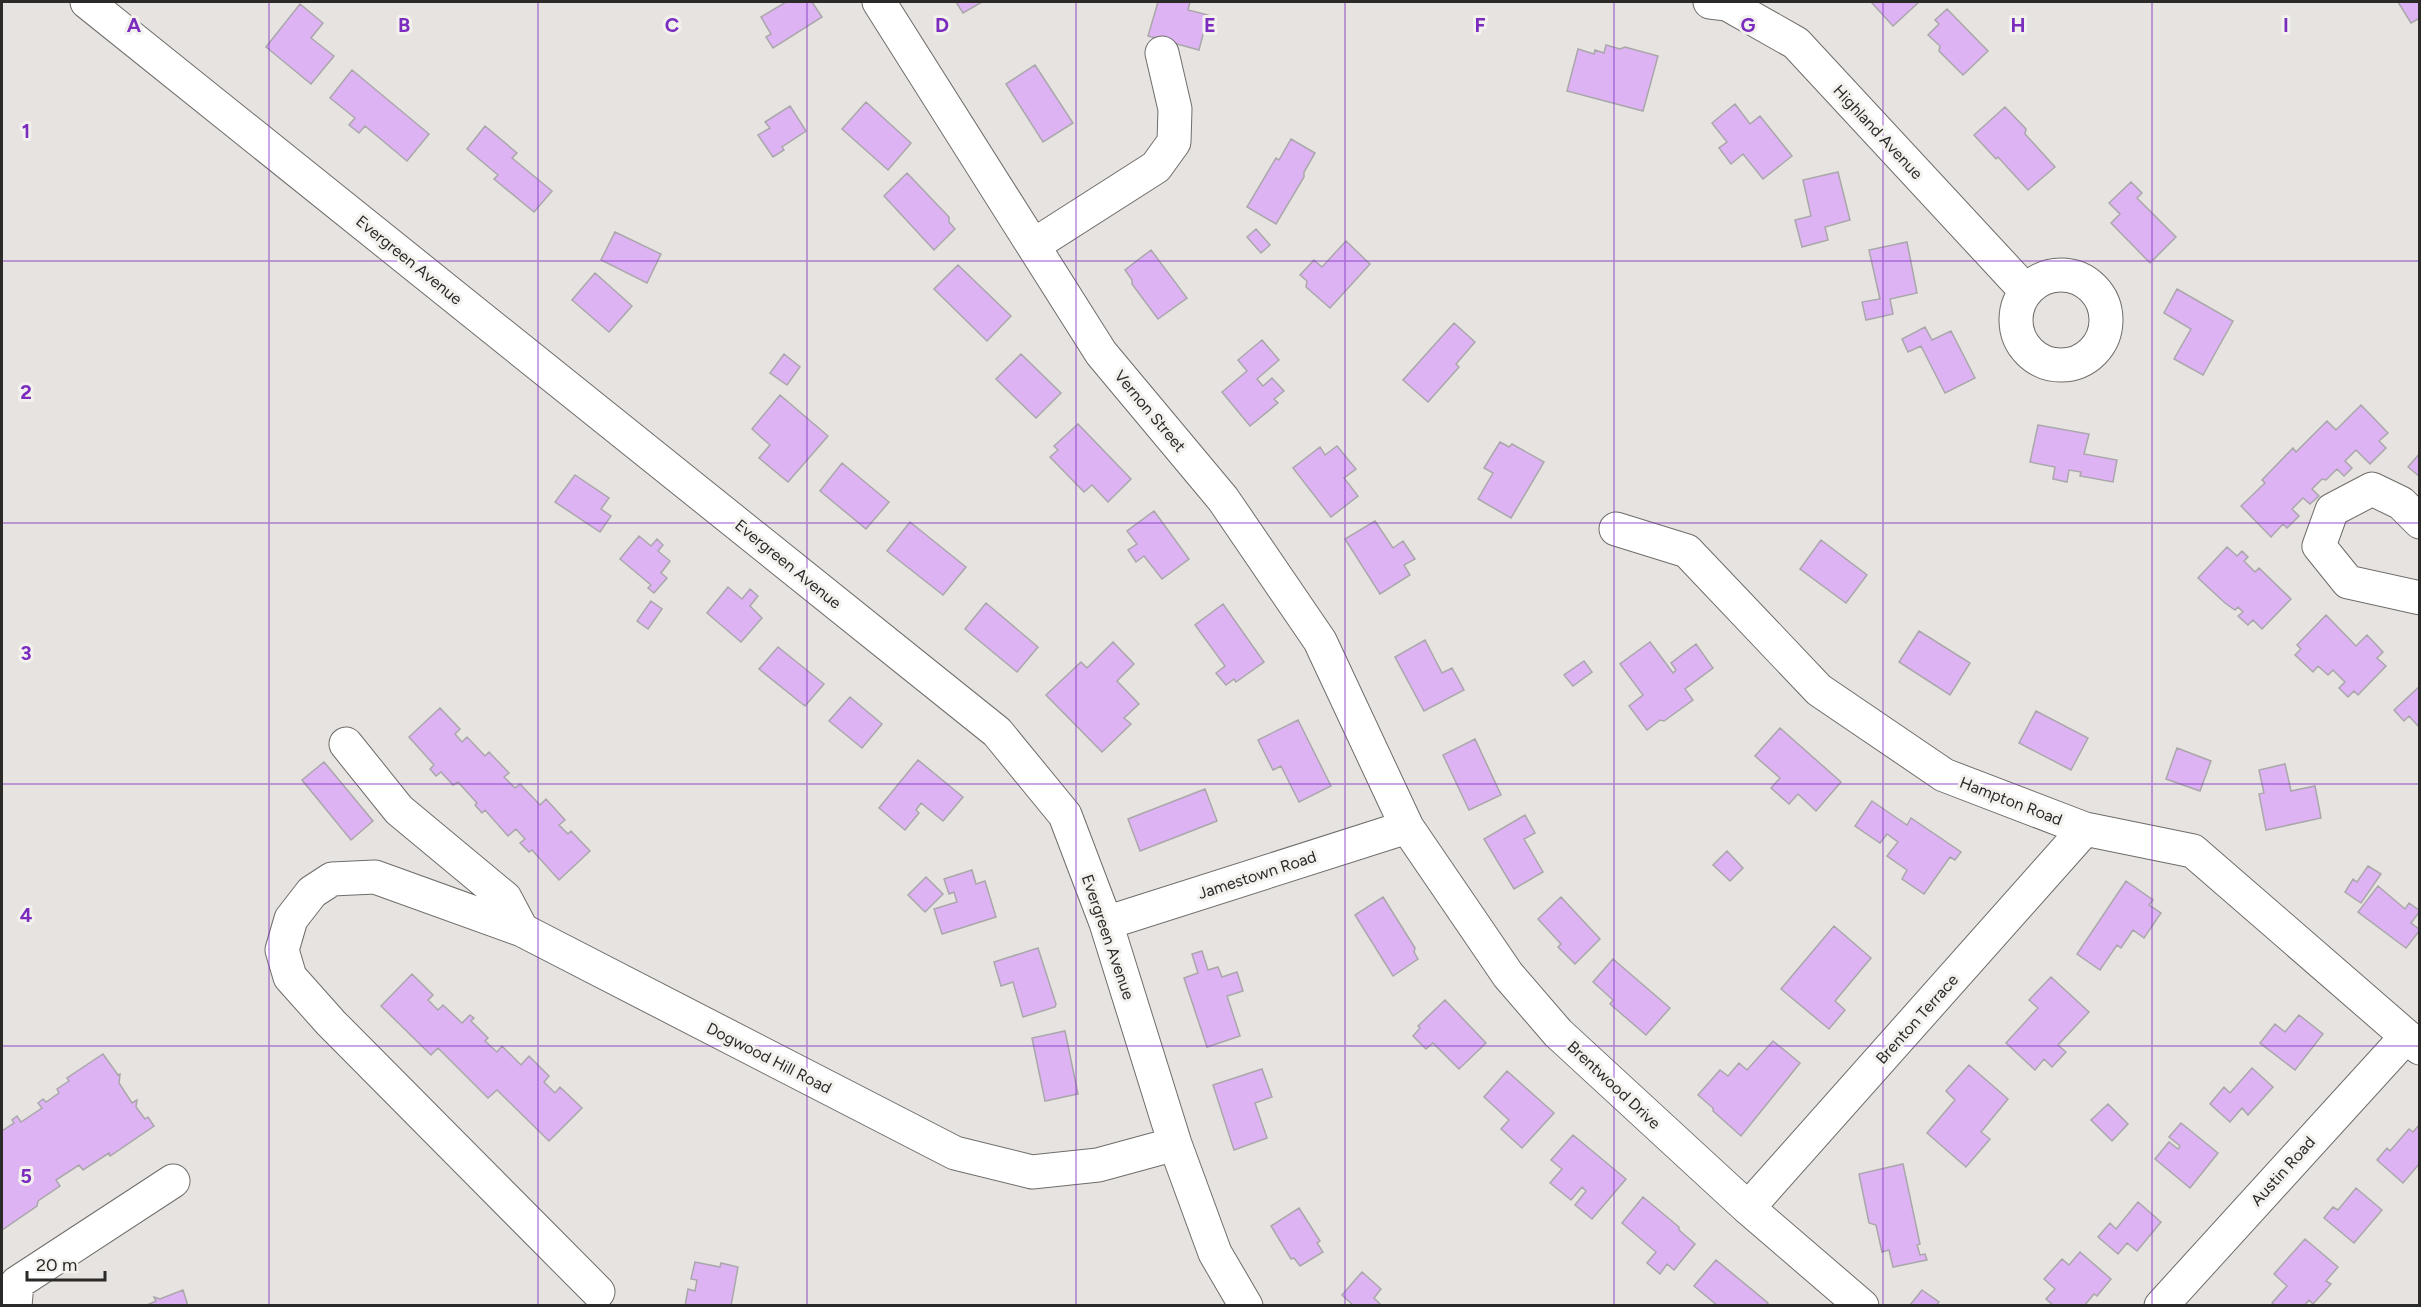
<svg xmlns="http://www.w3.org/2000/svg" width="2421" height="1307" viewBox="0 0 2421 1307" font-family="Figtree,sans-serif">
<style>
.building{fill:#deb3f4;stroke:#aaa7ab;stroke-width:1.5}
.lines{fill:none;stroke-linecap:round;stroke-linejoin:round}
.minor-casing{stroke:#6f6d6a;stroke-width:35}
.minor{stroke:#fff;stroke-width:33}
.grid{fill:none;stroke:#7b2cbf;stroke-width:1.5;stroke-opacity:0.55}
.labels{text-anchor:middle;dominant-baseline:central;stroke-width:6;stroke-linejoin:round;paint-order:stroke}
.street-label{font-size:16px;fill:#2b2a29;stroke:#f3f1ed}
.grid-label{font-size:20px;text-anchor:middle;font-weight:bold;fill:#7b2cbf;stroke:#f3f1ed;stroke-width:6;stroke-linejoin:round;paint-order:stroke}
</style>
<rect width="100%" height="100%" fill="#e6e3e0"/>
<path class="building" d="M786,2h26l10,15 -49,31 -7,-11 5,-3 -10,-17z
M956,2h26l-19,11z
M1158,2h32l-2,8 20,5 -9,35 -51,-14z
M1871,2h48l-26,24z
M2398,2h22v16l-9,5z
M300,4l23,19 -12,15 23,18 -23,28 -45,-37z
M1947,9l41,42 -25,24 -24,-24 1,-5 -12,-11 11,-11 -4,-4z
M1606,45l14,4 5,-2 33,9 -15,55 -76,-20 11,-42 16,5 1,-4 9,3z
M1035,65l38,58 -30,19 -37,-58z
M352,70l77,64 -22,27 -42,-35 -6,7 -10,-8 6,-7 -25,-20z
M866,102l45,41 -23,27 -46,-41z
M1735,104l15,20 10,-8 32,40 -29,23 -20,-25 -12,10 -12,-16 8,-6 -15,-19z
M790,106l16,25 -24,16 2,3 -11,7 -15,-22 12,-7 -5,-6z
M2005,107l21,22 -1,5 30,33 -27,23 -30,-33 -2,2 -22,-24z
M485,126l32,27 -5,5 40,33 -18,21 -40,-33 4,-4 -31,-26z
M1291,139l24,14 -11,19v5l-28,47 -29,-17 29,-49 3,2z
M1838,172l12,48 -25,7 3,13 -26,7 -7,-27 16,-4 -8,-36z
M907,173l42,44v5l6,7 -21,21 -50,-54z
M2131,182l11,11 -5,5 39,39 -26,26 -39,-40 9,-9 -11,-11z
M1256,229l14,16 -9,8 -14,-16z
M615,232l46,22 -14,29 -46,-23z
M1346,241l24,23 -40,44 -24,-21 1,-6 -7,-6 14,-15 8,7z
M1907,242l10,51 -27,6 3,15 -27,6 -4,-18 18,-3 -11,-49z
M1151,250l36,48 -29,21 -26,-35v-4l-7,-10z
M958,265l53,51 -24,25 -53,-52z
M595,273l37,33 -23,26 -37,-32z
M2177,289l56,32 -30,54 -29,-16 17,-30 -27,-16z
M1454,323l21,19 -19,22 3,3 -31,35 -25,-22z
M1925,327l7,13 19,-9 24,47 -30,15 -24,-47 -13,6 -6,-13z
M1262,340l17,20 -22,19 6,7 9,-8 12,13 -10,8 4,4 -28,23 -28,-34 25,-21 -9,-11z
M784,354l16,13 -13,18 -17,-12z
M1021,354l40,39 -25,25 -40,-39z
M780,395l48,41 -40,46 -29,-24 11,-13 -18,-16z
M2361,405l27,28 -9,8 7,7 -16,16 -14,-14 -11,11 7,7 -8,8 -7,-7 -11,11 -4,-1 -10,10 7,7 -9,8 -7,-6 -11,11 7,7 -12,12 -4,-4 -12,13 -30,-31 24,-23 -3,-3 31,-32 3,4 31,-31 9,9z
M1078,424l53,55 -23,23 -16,-17 -8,7 -34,-35 8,-7 -4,-4z
M2038,425l51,9 -5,20 33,6 -4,22 -33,-6 1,-4 -12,-2 -2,12 -14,-3 2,-12 -25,-5z
M1500,442l9,5 3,-3 32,18 -33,56 -33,-19 15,-26 -9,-5z
M1337,446l19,23 -12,9 14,18 -27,21 -38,-49 27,-21 5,8z
M2420,453v24l-12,-10z
M842,463l47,39 -23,27 -46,-38z
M575,475l34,23 -8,11 10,7 -11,16 -45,-30z
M1154,511l35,48 -27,20 -18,-23 -8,6 -8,-12 9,-6 -10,-13z
M1375,521l18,27 10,-7 12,18 -11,6 6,10 -30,19 -35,-55z
M910,522l56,45 -23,28 -56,-44z
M639,536l12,10 6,-7 6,6 -5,6 12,10 -9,12 6,5 -13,15 -6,-5 3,-3 -31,-26z
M1821,540l46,35 -21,28 -46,-34z
M2227,547l10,9 5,-5 6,6 -4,4 11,11 4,-4 32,31 -29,30 -9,-9 -5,5 -10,-9 5,-4 -5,-5 -3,3 -10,-7 -27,-25z
M728,587l14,12 8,-10 8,7 -8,10 12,12 -21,24 -34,-29z
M651,601l11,8 -14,20 -11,-8z
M986,603l52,44 -21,25 -52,-43z
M1223,604l41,58 -28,20 -2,-3 -8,6 -10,-12 9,-7 -30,-41z
M2326,615l30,31 11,-11 16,17 -6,6 9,8 -28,29 -4,-4 -6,6 -9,-9 6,-6 -12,-12 -5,5 -10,-9 -5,6 -18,-17 6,-6 -4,-4z
M1919,631l51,32 -20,32 -51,-33z
M1425,640l17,33 10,-5 12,22 -40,21 -29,-54z
M1113,642l21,22 -17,17 22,23 -15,14 7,6 -29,28 -56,-57 35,-33 6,6z
M1650,642l23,31 3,-3 -5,-7 25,-19 17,24 -28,21 8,11 -29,21 -4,-1 -13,10 -18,-24 14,-11 -23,-31z
M778,647l46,37 -19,22 -46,-37z
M1584,661l8,11 -19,14 -9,-11z
M2420,686v42l-11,-12 -5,5 -10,-11z
M850,697l32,27 -20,24 -33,-27z
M440,708l20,21 -5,5 7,8 5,-5 18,19 4,-4 20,21 -5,4 11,11 5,-4 20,21 6,-6 19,21 -6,5 9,9 3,-3 19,20 -31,29 -27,-30 -3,2 -9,-9 5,-4 -9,-10 -8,7 -23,-26 -3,3 -7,-8 2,-2 -19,-21 -5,3 -12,-13 -5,4 -6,-7 4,-4 -25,-28z
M2036,711l52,27 -17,32 -52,-27z
M1298,720l33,66 -32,16 -18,-36 -8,4 -15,-30z
M1780,728l61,54 -25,29 -18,-17 -9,10 -18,-16 9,-10 -25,-22z
M1475,739l26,56 -32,15 -26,-55z
M2177,748l34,13 -11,30 -34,-12z
M918,760l45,37 -20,24 -22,-18 -5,7 3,3 -14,17 -26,-22z
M324,762l49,59 -22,19 -49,-60z
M2285,764l6,27 24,-5 6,32 -55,12 -7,-36 5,-1 -5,-23z
M1205,789l12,32 -77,30 -12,-32z
M1872,801l35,24 4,-7 50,34 -6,8 -5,-3 -26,37 -22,-15 5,-9 -20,-14 11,-14 -11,-8 -7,9 -25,-17z
M1525,815l10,18 -11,6 19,33 -29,17 -30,-50z
M1727,851l16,17 -13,13 -17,-16z
M2368,866l13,8 -20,29 -16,-11 8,-13 4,3z
M972,870l4,14 9,-3 11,36 -54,17 -8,-25 23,-7 -3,-10 -5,2 -5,-15z
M926,877l17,17 -18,18 -17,-17z
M2126,881l27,19 -4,5 12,8 -17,25 -11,-8 -12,18 -4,-3 -17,25 -23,-16z
M2378,886l27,23 4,-6 11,8 -9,12 9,7 -14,18 -48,-36z
M1383,897l32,51 -1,4 4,7 -25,17 -38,-61z
M1561,897l39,42 -25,25 -17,-17 3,-3 -23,-25z
M1834,926l37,32 -36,43 10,9 -16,19 -48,-40z
M1038,948l18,56 -1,3 -32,10 -10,-35 -12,4 -7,-24z
M1202,951l6,19 10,-3 4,10 15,-5 6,19 -16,5 13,40 -33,11 -23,-69 14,-5 -6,-19z
M1613,959l57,49 -24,27 -36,-31 3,-4 -20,-18z
M412,974l21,21 -5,5 10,10 5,-5 19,18 8,-8 4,3 -3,3 17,17 -3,3 12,11 5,-6 19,19 8,-9 20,20 -5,6 11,11 5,-6 22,21 -33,33 -52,-51 -9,8 -50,-50 -7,7 -50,-49z
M2051,977l38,35 -31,33 8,7 -14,15 -8,-8 -9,11 -29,-27 32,-35 -9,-8z
M1445,1000l41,43 -27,26 -26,-26 -7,6 -13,-13 7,-8 -2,-2z
M2299,1015l24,19 -28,36 -35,-27 15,-19 10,8z
M1065,1031l13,63 -33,7 -13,-63z
M1773,1041l27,22 -59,73 -28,-25v-3l-15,-13 22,-25 8,6 11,-13 8,7z
M103,1054l15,21 2,-1 -1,9 13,20 5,-3 -1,7 9,12 3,-2 6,9 -44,30 -1,-3 -26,17 -4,-5 -23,15 4,6 -22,15 -1,5 -35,24v-99l12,-8 -2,-3 5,-4 4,6 21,-14 -4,-5 5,-4 3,3 13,-9 -2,-4 12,-8 -2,-3z
M1969,1065l39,34 -27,33 9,7 -24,28 -39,-34 28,-33 -9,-9z
M2252,1068l21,19 -25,28 -6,-7 -12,14 -20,-18 14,-17 6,6z
M1262,1069l10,28 -17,6 12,35 -33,12 -21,-65z
M1507,1071l47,42 -32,35 -21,-19 8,-9 -25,-23z
M2108,1104l20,20 -16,17 -21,-21z
M2181,1123l37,30 -28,35 -35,-29 14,-17 9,7 2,-3 -11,-9z
M2420,1124v39l-17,20 -26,-23 10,-12 3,3 19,-22 4,3z
M1573,1135l53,44 -34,40 -17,-14 11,-14 -4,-4 -11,13 -21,-17 12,-14 -11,-9z
M1903,1164l17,80 -3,1 3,10 5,-1 2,6 -34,7 -4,-17 -7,2 -6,-27 -7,-2 -10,-49z
M2356,1188l26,22 -28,33 -30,-25 9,-11 5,3z
M1643,1197l36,30v3l16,14 -21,26 -7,-6 -7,10 -13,-11 9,-11 -34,-29z
M2138,1202l23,20 -24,29 -10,-8 -9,11 -20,-17 12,-14 6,6z
M1299,1208l21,33 -3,2 6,9 -23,14 -6,-8 -3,1 -20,-33z
M2305,1239l33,28 -12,14 5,3 -18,20 -4,-4 -5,6h-28l-4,-3 15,-17 -13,-12z
M2080,1252l31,27 -14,17 -3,-2 -10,12h-30l-8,-7 9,-10 -11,-10 18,-20 7,6z
M1716,1260l52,43 -2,3h-48l-24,-20z
M695,1262l25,5 1,-4 17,4 -7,39h-46l3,-17 7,2 2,-11 -6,-1z
M1362,1272l19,17 -7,9 8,8h-28l-12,-11z
M183,1290l5,16h-43l11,-5 -2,-4 6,2z
M1922,1290l17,12 -3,4 -26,-1z"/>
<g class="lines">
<defs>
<path id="minor" d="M87,2l910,730 68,83 41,108 69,221 40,109 31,53
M879,2l222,351 122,146 97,142 87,186 101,148 50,58 190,175 114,98
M1710,2l17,2 69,39 230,248
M1034,245l122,-78 18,-25 1,-33 -13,-56
M2016 320a45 45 0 1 1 90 0a45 45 0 1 1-90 0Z
M2420,522l-19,-19 -29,-14 -40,21 -13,36 29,36 72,16
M1616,529l71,22 132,139 125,85 141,54 108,22 227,197
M346,744l53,66 106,88 17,32
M1106,923l301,-96
M1748,1208l337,-379
M598,1292l-267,-269 -41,-46 -8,-27 9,-31 21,-27 20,-13 43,-2 147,53 433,223 77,19 66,-7 77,-21
M15,1306l2,-23 156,-102
M2161,1306l245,-269"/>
</defs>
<use href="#minor" class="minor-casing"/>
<use href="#minor" class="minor"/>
</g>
<path class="grid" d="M269,2v1304M538,2v1304M807,2v1304M1076,2v1304M1345,2v1304M1614,2v1304M1883,2v1304M2152,2v1304M2,261h2418M2,523h2418M2,784h2418M2,1046h2418"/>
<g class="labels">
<g class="street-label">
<text transform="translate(1878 132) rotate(47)">Highland Avenue</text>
<text transform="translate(409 260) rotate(39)">Evergreen Avenue</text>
<text transform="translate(1150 411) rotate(50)">Vernon Street</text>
<text transform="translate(788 564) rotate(39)">Evergreen Avenue</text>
<text transform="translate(2011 801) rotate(21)">Hampton Road</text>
<text transform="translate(1257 875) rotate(-18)">Jamestown Road</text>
<text transform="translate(1108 937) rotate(71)">Evergreen Avenue</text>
<text transform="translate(1917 1019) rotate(-48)">Brenton Terrace</text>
<text transform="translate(769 1058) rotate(27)">Dogwood Hill Road</text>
<text transform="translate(1614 1085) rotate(43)">Brentwood Drive</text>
<text transform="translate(2283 1171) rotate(-48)">Austin Road</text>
</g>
</g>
<g class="grid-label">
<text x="134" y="32">A</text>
<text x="404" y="32">B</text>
<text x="672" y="32">C</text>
<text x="942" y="32">D</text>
<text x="1210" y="32">E</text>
<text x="1480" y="32">F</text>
<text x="1748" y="32">G</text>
<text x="2018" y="32">H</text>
<text x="2286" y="32">I</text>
<text x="26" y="138">1</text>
<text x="26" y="399">2</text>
<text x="26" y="660">3</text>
<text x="26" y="922">4</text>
<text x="26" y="1183">5</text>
</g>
<rect width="2421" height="1307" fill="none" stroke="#2b2a29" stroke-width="6"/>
<path d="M27 1271v9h78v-9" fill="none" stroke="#2b2a29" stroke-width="3"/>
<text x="36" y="1271" font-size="18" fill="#2b2a29" stroke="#f3f1ed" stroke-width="4.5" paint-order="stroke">20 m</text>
</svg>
